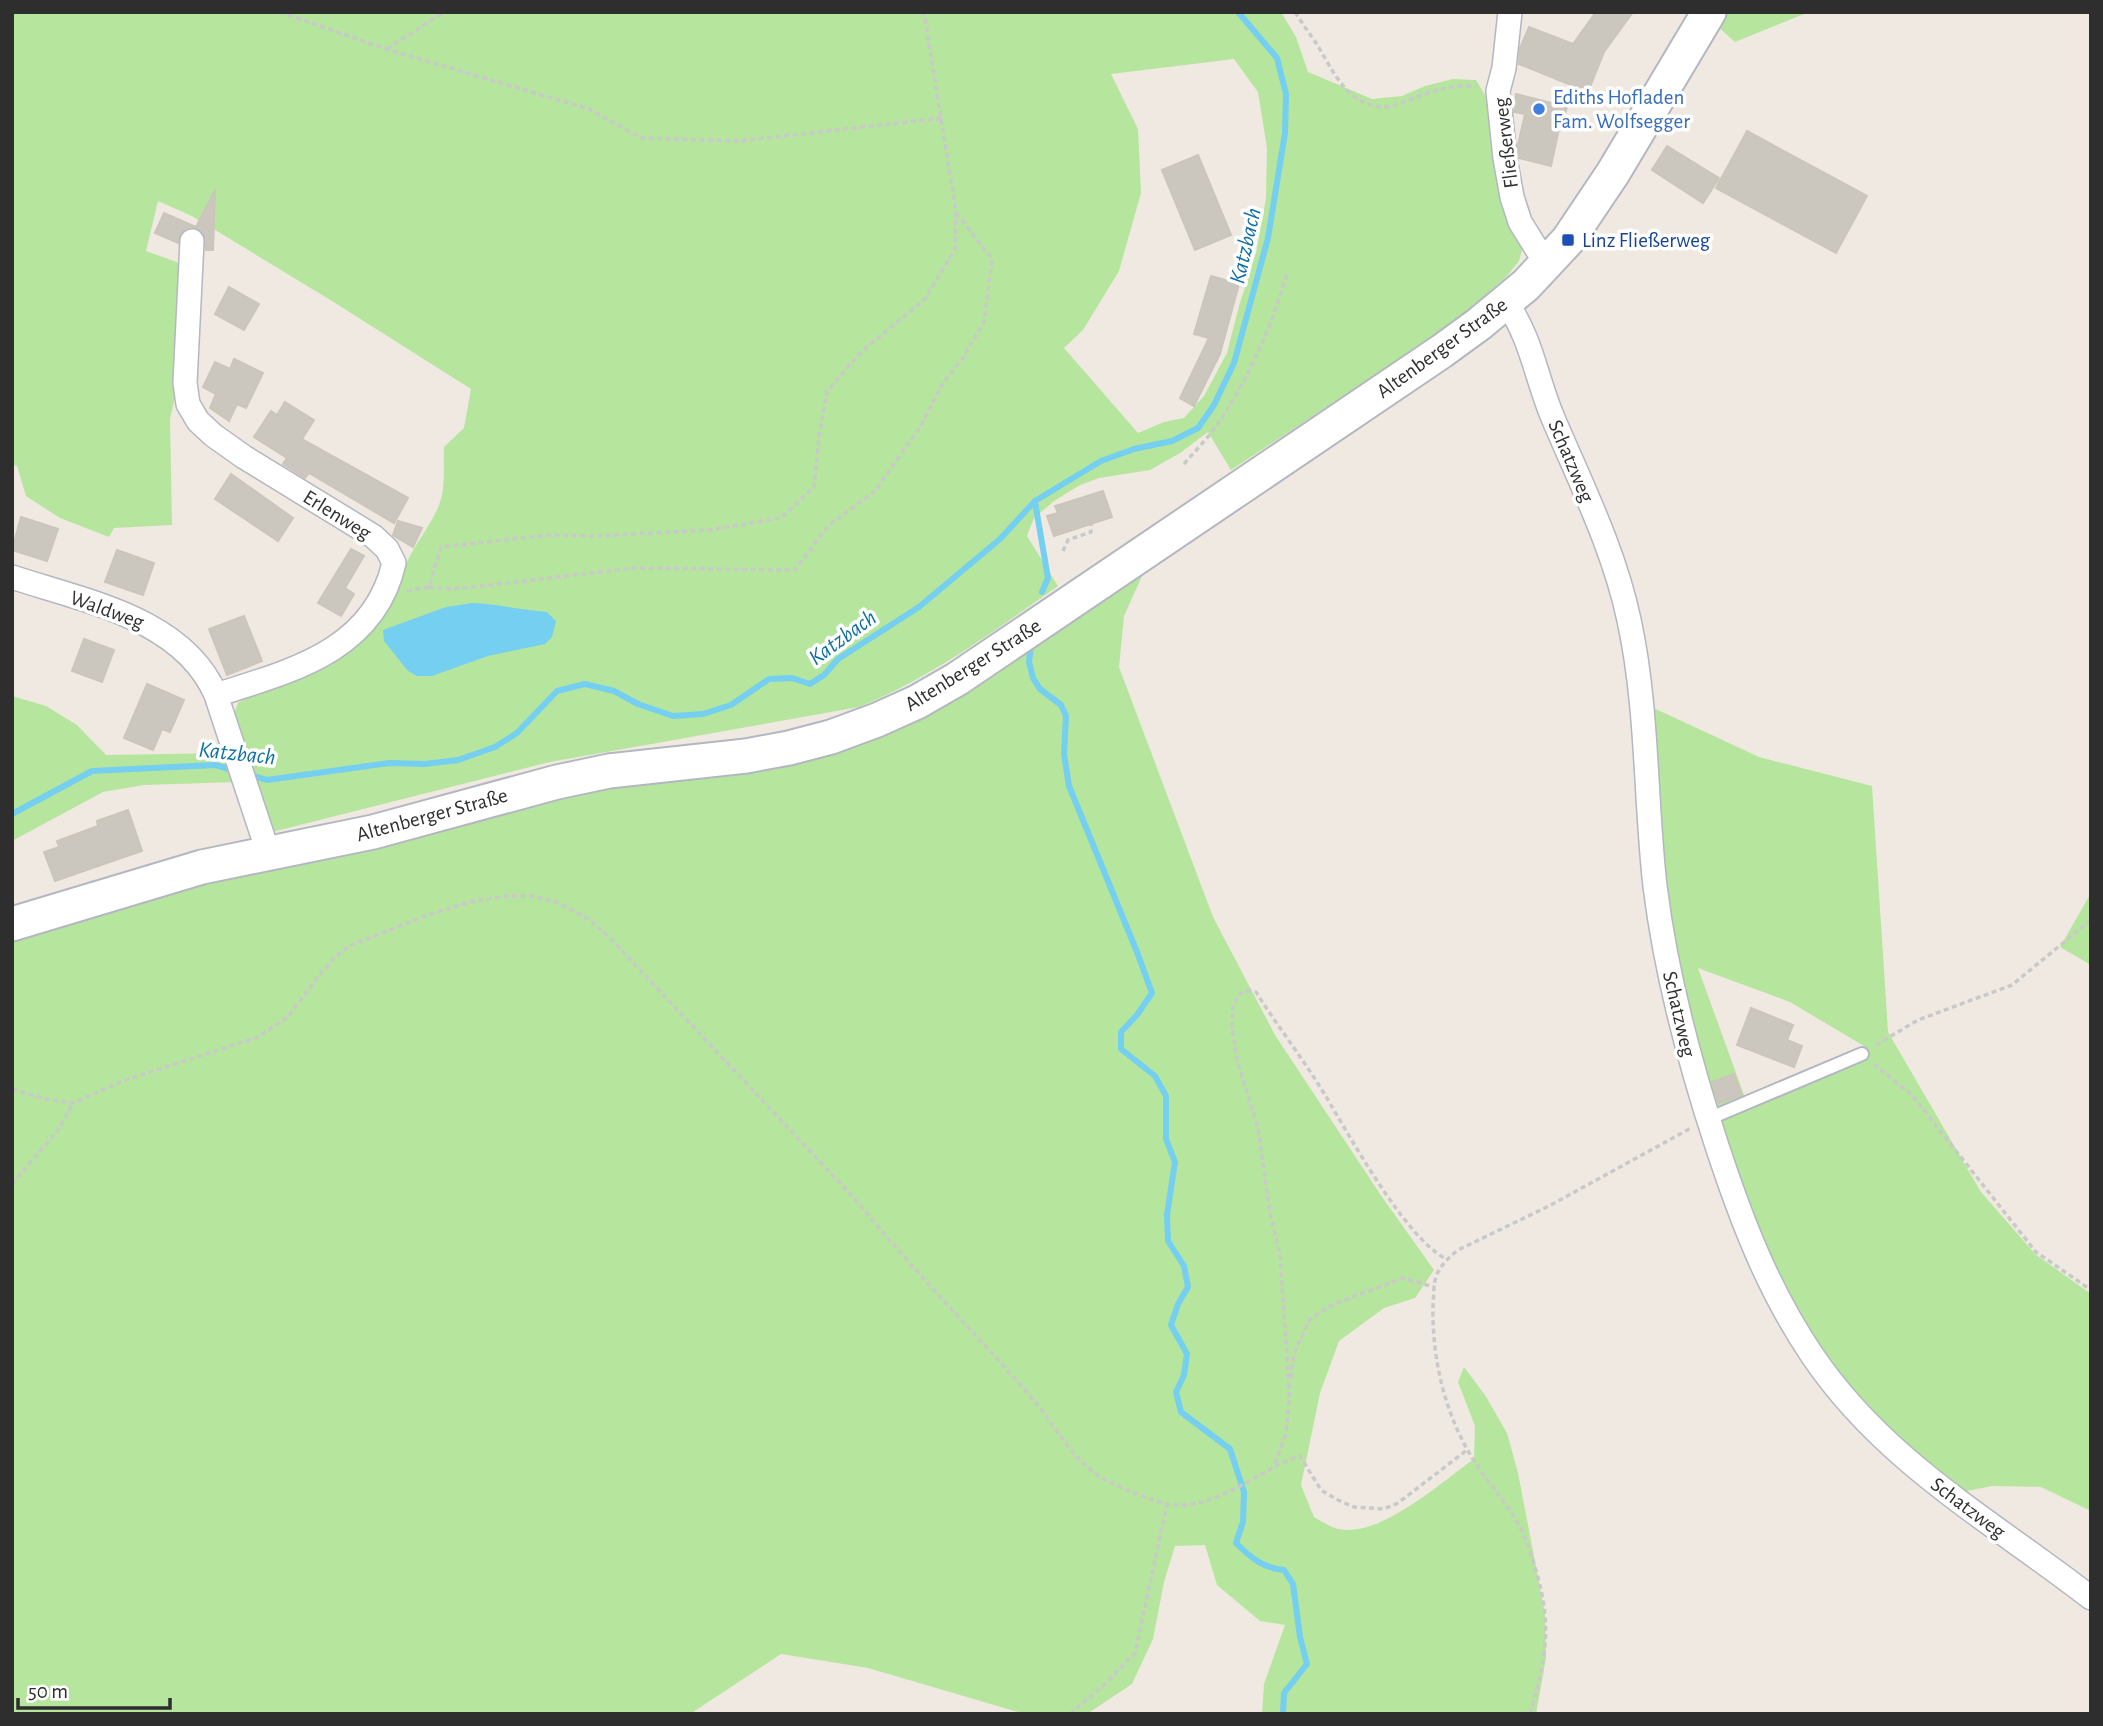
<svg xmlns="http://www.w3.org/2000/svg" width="2103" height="1726" viewBox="0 0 2103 1726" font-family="'Alegreya Sans',sans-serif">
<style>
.green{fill:#b6e59e;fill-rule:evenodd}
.water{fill:#75cff0}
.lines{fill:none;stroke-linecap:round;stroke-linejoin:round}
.stream{stroke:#75cff0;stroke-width:6}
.building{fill:#cbc7bf;stroke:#cbc5ba;stroke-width:2}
.lane-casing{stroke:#b4b7c1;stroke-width:16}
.street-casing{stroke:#b4b7c1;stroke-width:26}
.secondary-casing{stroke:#b4b7c1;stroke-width:37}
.path{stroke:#c9c9c9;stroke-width:3.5;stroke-dasharray:5 3.5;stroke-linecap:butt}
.lane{stroke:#fff;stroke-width:12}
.street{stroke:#fff;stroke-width:23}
.secondary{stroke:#fff;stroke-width:33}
.shop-dot{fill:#3f7fe0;stroke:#fff;stroke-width:2.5}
.transit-dot{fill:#1a4fb4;stroke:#fff;stroke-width:2.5}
.labels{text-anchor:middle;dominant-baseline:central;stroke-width:7;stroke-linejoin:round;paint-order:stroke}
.shop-label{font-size:21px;fill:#366cbe;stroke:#fff;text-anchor:start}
.street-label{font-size:21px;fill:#2e2e2e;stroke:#fff}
.transit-label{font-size:21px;fill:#164399;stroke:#fff;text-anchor:start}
.water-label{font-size:23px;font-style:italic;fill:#0d6fa3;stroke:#fff}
</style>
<rect width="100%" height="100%" fill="#efe9e1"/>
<path class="green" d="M12,12h1269l15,25 12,35 64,27 30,-3 23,-10 28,-7 23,1 18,30 28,140 -3,11 -12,15 -56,49 -220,145 -23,-38 -28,21 -30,17 -51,8 -19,7 -26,16 -20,17 -7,18 31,50c-64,45 -126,91 -199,121l-309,55 -278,70 -38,-118 4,-11c43,-24 96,-36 132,-71 21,-20 27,-51 40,-76 9,-17 22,-33 29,-51 7,-16 4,-41 5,-58l20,-19 7,-39 -139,-88 -140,-85 -34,-15 -12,50 36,13 -4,120 -8,35 2,106 -58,3 -5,9 -49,-19 -34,-22 -9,-30 -5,-1zM1234,59l24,33 9,56 -1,50 -10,55 -17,53 -12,47 -23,43 -20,22 -20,4 -26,11 -74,-85 19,-18 36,-59 22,-78 -3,-64 -27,-55z
M1722,12h87l-74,30 -20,-18z
M1147,565l-23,51 -5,51 94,250 62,118 105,159 54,76 -19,28 -31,10 -45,33 -19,52 -19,92 13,32c7,4 16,10 24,12 43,9 103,-47 136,-70l1,-33 -17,-44 6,-15 21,28 22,38 11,40 27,141 1,44 -10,56h-274l2,-30 21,-59 -25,-4 -43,-36 -12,-40 -30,1 -11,36 -11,57 -21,45 -45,30h-62l-157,-46 -87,-14 -91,60h-678v-778l114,-34 425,-108 249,-37z
M12,696l34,10 31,19 29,30 121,-2 10,29 -93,3 -41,7 -91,49z
M1645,704l114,53 113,29 16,246 93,160 54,62 56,40v217l-50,-24 -49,-1 -35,7 -95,-84 -73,-103 -75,-184 156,-66 -6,-10 -74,-44 -92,-34 47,130 -27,9 -8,-3 -35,-136z
M2091,893v72l-31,-18z"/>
<path class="water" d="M472,603c25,1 49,7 75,9l9,9 -4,16 -7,7 -57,12 -56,20h-15l-9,-5 -24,-30 -1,-11 63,-23z"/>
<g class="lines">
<path class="stream" d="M1035,502l13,76 -6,14
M1031,646l-2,16 4,16 7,11 21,16 5,11 -2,38 5,32 68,166 15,41 -15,22 -16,17v17l34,27 11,20v43l9,23 -8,53 1,26 16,25 4,21 -10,17 -7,21 16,29 -3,21 -8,17 5,20 49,37 14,43 -1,30 -7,21c15,15 27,25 48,27l9,14 7,53 7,27 -23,29 -1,21
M247,774l20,6 122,-17 36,1 33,-4 37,-13 22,-14 40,-42 28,-7 29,7 24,13 35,12 30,-2 28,-9 38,-26 23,-1 18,6 14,-9 14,-16 81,-52 81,-68 35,-38 66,-40 33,-12 38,-8 26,-13 16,-23 20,-42 34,-125 17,-105 1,-39 -9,-36 -39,-46
M12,814l80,-43 123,-6 21,6"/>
</g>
<path class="building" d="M1596,12h37l-29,40 -16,40 -69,-28 1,-16 9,-21 44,17z
M1516,94l51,13 -5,17h-2l-9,42 -32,-8 -1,-13 7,-31 -11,-2z
M1747,131l120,65 -31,57 -120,-65z
M1667,146l52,32 -16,25 -51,-33z
M1198,155l33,80 -36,15 -33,-80z
M215,190l-2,60h-7l-2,-16 -11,-7 -7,1 -5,5 -3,10 -23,-10 9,-20 32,14z
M1211,276l28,8 -19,70 -26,52 -14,-8 29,-60 -15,-4z
M229,287l30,17 -15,26 -29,-16z
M234,359l29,14 -17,35 -9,-4 -8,17 -19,-13 6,-14 -13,-7 12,-25 15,7z
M285,402l29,18 -12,19 106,59 -14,25 -85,-50 -4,5 -22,-14 4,-6 -33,-21 17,-26 6,4z
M231,474l62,44 -15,23 -63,-42z
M1103,491l9,26 -58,19 -7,-20 11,-3 -3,-7z
M21,517l37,12 -11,32 -35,-11z
M398,521l24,7 -9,19 -20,-12z
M351,549l13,7 -19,32 9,6 -13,22 -23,-13z
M117,550l37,13 -11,32 -38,-13z
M244,616l18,45 -35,14 -18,-46z
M84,639l30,11 -12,32 -30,-11z
M147,684l37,16 -14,32 -8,-3 -9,21 -29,-12z
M128,810l14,41 -87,30 -11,-29 15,-5 -2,-6 41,-15 -1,-5z
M1751,1008l42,17 -6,15 15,6 -8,21 -57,-22z
M1734,1074l8,21 -23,8 -7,-21z"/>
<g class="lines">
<defs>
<path id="lane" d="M1708,1119l154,-65"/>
<path id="street" d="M1510,12l-6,56 -6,23 7,67 7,39 8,25 18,29 12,11
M192,241l-7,142 3,21 10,17 15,14 31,22 129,79 14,13 7,14c-20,88 -103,108 -178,132l52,157
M1506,302c26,37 30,76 47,116 28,66 61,131 76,202 19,87 16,178 26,266 11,89 34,175 62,260 24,73 51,144 95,209 72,107 180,166 279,243
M12,577c72,24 171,41 204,118"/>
<path id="secondary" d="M12,924l190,-57 171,-35 184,-50 52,-11 137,-15 43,-8 42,-11 46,-17 40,-18 40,-23 485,-328 37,-27 47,-39 42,-45 45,-67 96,-161"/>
</defs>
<use href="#lane" class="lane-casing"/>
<use href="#street" class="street-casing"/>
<use href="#secondary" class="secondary-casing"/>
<path class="path" d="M280,12l106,37 203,60 52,29 98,3 203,-23
M1295,12c7,11 14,21 21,31 17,27 30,62 67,64 8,1 18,-4 26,-7 23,-9 42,-16 67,-13
M387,49l57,-37
M1556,134l3,-11
M1184,464c12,-14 25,-27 35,-42 31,-46 52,-95 68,-148
M1063,551l5,-11 23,-8v-8
M429,587l23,2 21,-2 162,-19 160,2 34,-45 45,-33 45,-63 24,-46 20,-25 21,-36 8,-63 -35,-45
M407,591l22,-4 12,-40 108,-12 45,1 115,-6 72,-12 33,-31 5,-50 8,-46 34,-39 64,-53 30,-50 1,-37 -31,-193 -3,-7
M1876,1045l42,-25 94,-35 79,-65
M1874,1064l37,30 125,158 55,38
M12,1089l33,10 28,4 52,-23 131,-42 31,-20 34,-45 13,-15 15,-12 76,-30 44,-14 37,-6h27l26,7 29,16 21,18 246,262c56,69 118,132 177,199 23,27 39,61 70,80 13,8 50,23 65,26 50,8 89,-34 133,-48l21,34 17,10 16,7 30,2 14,-6 69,-53
M12,1184l46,-54 15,-27
M1291,1378l3,-24 16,-35 24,-15 69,-26 31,9
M1289,1387l-9,-132 -10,-42 -12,-85 -21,-68 -5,-33 1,-21 6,-12 7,-3 10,1c22,35 48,68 69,103 26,43 79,141 121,164
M1275,1463l11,-30 4,-48
M1070,1714l35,-30 30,-31 32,-149
M1530,1714c20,-68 22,-98 -1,-166 -13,-39 -43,-64 -62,-99 -24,-43 -35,-94 -34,-143 1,-11 0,-22 4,-32 5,-10 12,-17 21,-24l91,-44 142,-78"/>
<use href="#lane" class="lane"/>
<use href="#street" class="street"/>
<use href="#secondary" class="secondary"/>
</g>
<circle class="shop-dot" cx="1539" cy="109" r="7"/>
<rect class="transit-dot" x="1561" y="233" width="14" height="14" rx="3.5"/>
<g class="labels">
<g class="shop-label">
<text x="1553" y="97">Ediths Hofladen<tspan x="1553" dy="24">Fam. Wolfsegger</tspan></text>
</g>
<g class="street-label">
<text transform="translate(1506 143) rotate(-97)">Fließerweg</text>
<text transform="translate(1442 348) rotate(-36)">Altenberger Straße</text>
<text transform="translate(1571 461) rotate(67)">Schatzweg</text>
<text transform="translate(337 515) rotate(32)">Erlenweg</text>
<text transform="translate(107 610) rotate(20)">Waldweg</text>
<text transform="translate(973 665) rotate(-32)">Altenberger Straße</text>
<text transform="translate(432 815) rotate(-15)">Altenberger Straße</text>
<text transform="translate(1679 1014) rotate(77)">Schatzweg</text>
<text transform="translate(1968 1508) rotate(37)">Schatzweg</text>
</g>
<g class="transit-label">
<text x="1582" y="240">Linz Fließerweg</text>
</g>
<g class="water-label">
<text transform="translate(1246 246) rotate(-77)">Katzbach</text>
<text transform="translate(843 638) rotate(-36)">Katzbach</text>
<text transform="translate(237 754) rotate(6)">Katzbach</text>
</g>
</g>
<rect width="2103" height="1726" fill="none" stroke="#2e2e2e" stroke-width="28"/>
<path d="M18 1698v10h152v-10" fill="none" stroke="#2e2e2e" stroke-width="3.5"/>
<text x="28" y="1698" font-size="21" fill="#2e2e2e" stroke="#ffffff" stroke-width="5" paint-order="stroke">50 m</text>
</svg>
